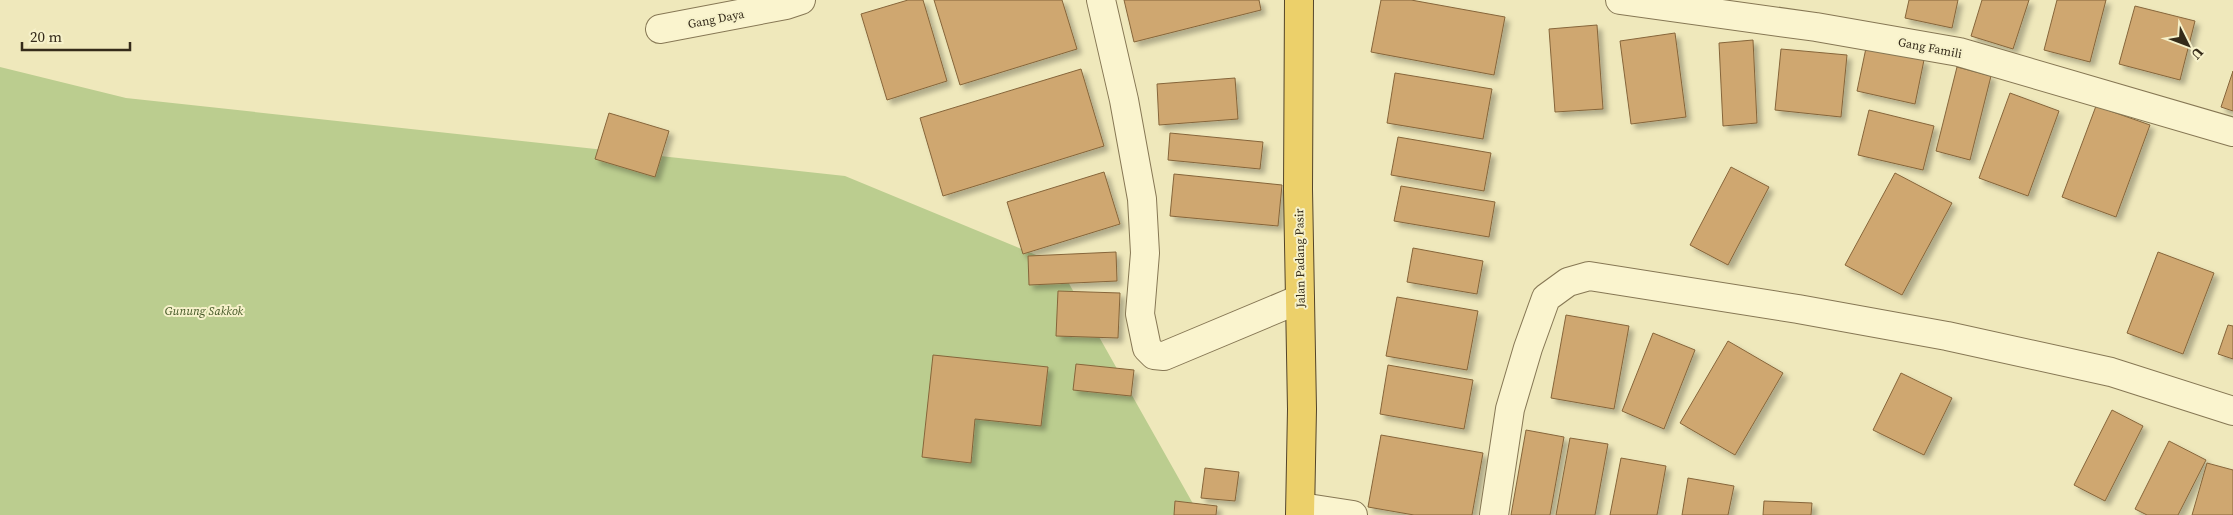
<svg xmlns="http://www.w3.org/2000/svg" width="2233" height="515" viewBox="0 0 2233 515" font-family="'Source Serif 4',serif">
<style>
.green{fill:#bbcd8f}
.building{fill:#cfa76f;stroke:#86653a;filter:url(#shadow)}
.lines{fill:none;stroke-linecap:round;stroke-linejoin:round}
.minor-casing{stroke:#867754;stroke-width:30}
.trunk-casing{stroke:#534429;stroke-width:30}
.minor{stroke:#faf4ce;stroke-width:28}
.trunk{stroke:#ecd06a;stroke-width:28}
.labels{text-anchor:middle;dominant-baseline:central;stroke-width:4;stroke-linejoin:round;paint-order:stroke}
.street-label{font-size:12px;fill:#352b1a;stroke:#f6f1ca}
.park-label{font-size:12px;font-style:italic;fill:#3d5220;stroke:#f6f1ca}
</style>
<defs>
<filter id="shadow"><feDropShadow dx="4.5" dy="4.5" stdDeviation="2.5" flood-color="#0004"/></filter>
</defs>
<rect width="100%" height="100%" fill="#efe8bb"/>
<path class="green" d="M0,67l126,31 719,78 213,88 138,245 -5,6h-1191z"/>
<path class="building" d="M908,0h15l24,81 -60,19 -26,-86z
M934,0h128l15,49 -117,36z
M1124,0h135l2,10 -127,32z
M1381,0h30l94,17 -11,58 -123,-23z
M1909,0h49l-6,28 -47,-10z
M1982,0h47l-16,49 -42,-13z
M2057,0h49l-16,62 -46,-12z
M2135,6l60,15 -15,59 -61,-16z
M1597,25l6,84 -48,3 -6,-83z
M1675,33l11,84 -55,7 -11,-83z
M1753,40l4,83 -34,3 -4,-83z
M1866,48l58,12 -9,44 -58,-13z
M1781,49l66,6 -6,62 -66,-7z
M1957,67l34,9 -21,84 -34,-9z
M1081,69l23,77 -161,50 -23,-78z
M2233,71v40l-12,-4z
M1395,73l97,16 -9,50 -96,-16z
M1235,78l3,41 -79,6 -2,-41z
M2010,93l49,18 -31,85 -49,-18z
M2096,106l54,19 -34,92 -54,-20z
M1869,110l65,16 -11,44 -65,-15z
M609,113l60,18 -14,46 -60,-18z
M1170,133l93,9 -3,27 -92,-9z
M1398,137l93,16 -7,38 -93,-16z
M1731,167l38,20 -41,78 -38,-20z
M1104,172l16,52 -97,30 -16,-52z
M1895,173l57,30 -50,92 -57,-30z
M1174,174l108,11 -4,41 -108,-10z
M1401,186l94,16 -6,35 -95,-16z
M1413,248l70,13 -6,33 -70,-12z
M1116,252l1,29 -88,4 -1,-29z
M2158,252l56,21 -31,81 -56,-21z
M1058,291l62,2 -2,45 -62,-2z
M1397,297l81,14 -11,59 -81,-14z
M1566,315l63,11 -15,83 -63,-11z
M2228,325l5,1v33l-15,-5z
M1653,333l42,17 -31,79 -42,-18z
M1728,341l55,32 -48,82 -55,-32z
M933,355l115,12 -7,59 -66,-7 -4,44 -49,-6z
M1076,364l58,6 -3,26 -58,-6z
M1388,365l85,15 -9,49 -84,-15z
M1901,373l51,25 -28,57 -51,-25z
M2112,410l31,16 -38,75 -31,-16z
M1526,430l38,7 -14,78h-39z
M1381,435l102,18 -11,62h-58l-46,-8z
M1570,438l38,6 -13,71h-39z
M2169,441l37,19 -28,55h-31l-12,-6z
M1621,458l45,8 -9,49h-47z
M2207,463l26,7v45h-41z
M1205,468l34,4 -4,29 -34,-3z
M1688,478l46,8 -6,29h-46z
M1175,501l42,5 -1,9h-42z
M1764,501l48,2 -1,12h-48z"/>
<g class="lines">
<defs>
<path id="minor" d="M1101,0l23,100 18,99 3,54 -5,61 7,34 7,7 10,1 136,-57
M1620,0l196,27 143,25 274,80
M660,29l126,-24 15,-5
M1301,507l52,8
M1494,515l16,-106 18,-61 18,-50 22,-16 21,-6 209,33 149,27 164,36 122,39"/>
<path id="trunk" d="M1299,0l-1,189 4,220 -2,106"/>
</defs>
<use href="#minor" class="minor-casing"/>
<use href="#trunk" class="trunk-casing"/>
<use href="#minor" class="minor"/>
<use href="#trunk" class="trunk"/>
</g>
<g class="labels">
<g class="street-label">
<text transform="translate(716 19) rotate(-11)">Gang Daya</text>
<text transform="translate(1930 48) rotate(11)">Gang Famili</text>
<text transform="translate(1300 258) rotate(-91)">Jalan Padang Pasir</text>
</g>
<g class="park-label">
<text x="204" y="311">Gunung Sakkok</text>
</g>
</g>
<g transform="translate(2188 45) rotate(132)" stroke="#f6f1ca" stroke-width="4" paint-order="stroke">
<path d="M0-4L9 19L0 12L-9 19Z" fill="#352b1a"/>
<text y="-8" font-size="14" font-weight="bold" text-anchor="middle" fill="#352b1a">U</text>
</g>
<path d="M22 42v8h108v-8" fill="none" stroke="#352b1a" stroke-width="2.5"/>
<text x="30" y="42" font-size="15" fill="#352b1a" stroke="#f6f1ca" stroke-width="4" paint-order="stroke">20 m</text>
</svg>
